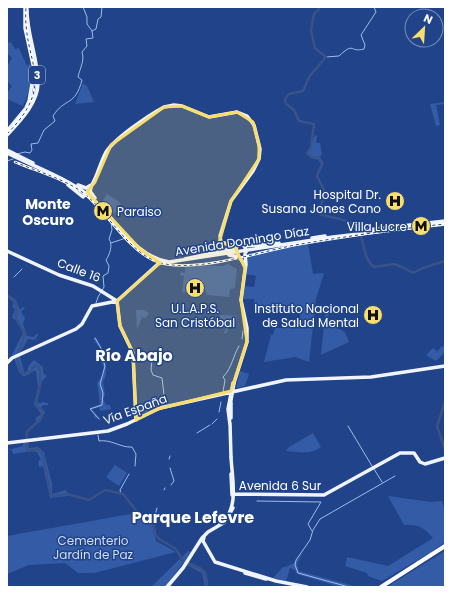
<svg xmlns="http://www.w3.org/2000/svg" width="452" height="594" viewBox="0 0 452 594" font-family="Poppins,sans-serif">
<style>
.green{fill:#345ca6}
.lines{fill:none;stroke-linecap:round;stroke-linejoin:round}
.stream{stroke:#9fbbec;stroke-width:1}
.river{stroke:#395386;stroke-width:2.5}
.major{stroke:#f0f4fe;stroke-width:3.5}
.highway{stroke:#fff;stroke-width:4}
.rail-casing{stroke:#fff;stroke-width:2.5}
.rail{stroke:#204389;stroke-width:1;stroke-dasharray:3;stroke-linecap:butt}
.major-bridge{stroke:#f0f4fe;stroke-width:3.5}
.marked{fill:#f8de6c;fill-opacity:0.2;stroke:#f8de6c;stroke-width:3;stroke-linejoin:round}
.labels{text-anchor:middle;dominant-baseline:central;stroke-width:3;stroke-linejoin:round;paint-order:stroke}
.shield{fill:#204389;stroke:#bcc7dc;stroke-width:1}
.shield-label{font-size:11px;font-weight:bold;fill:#fff}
.poi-label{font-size:12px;fill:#fff;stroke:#204389;text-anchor:end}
.street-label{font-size:12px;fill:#fff;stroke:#204389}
.park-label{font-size:12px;fill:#d0def8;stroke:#204389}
.quarter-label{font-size:14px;font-weight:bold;fill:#fff;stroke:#204389}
.district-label{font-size:16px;font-weight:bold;fill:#fff;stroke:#204389}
</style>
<rect width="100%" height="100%" fill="#204389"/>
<path class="green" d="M11,42l4,7 4,-1 8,18 3,-3c3,13 -1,31 -7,43l-16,-7v-6l5,-7 -5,-5v-14l5,-9 -5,-5v-10z
M83,83l4,3 7,16 -19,2z
M445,102v2l-9,1 4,20 -4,1 -6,-22z
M315,135l2,1 -1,7h4l2,12 -3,1 5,7 -2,1 -3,-5 -8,-2 -4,-4z
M107,194l14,9 -6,11 -13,-12z
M308,243l5,31 11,-1 -8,26 -7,63 -14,-5 -31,5 7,-27 -7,-2 9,2 2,-7 25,-1v-16h-45l-1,-12h-12l2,-13 10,1 2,-11 -10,-2 1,-18 2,-3z
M230,263l-1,2 8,4 -2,19 -5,1 -1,8 -22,-2 -2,-5 -14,-9 -3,2 -1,10 -5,-1 2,-16 -4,-1 1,-3 4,1v-8l38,1z
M7,294l9,6 4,10 3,-3 2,1 -4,4 4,6 -2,6 4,12 7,1 3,-4 1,2 -3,5 -7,-1 -8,14 -7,3 -1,-1 11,-22 -7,-13 -4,-2 3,-9 -3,-2 2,-4 -7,-6z
M326,305l11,2 1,1 -9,1 -1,14 17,9 4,10 -28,13z
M136,310h8l5,3 -3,5 -4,-1 -5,13z
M220,315h5v3l1,-3 11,1 -3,8h-4l-4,10 -2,-1 4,-10 -16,-5h8z
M96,337c7,13 15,32 7,45l2,13 -2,4 3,6h4l1,4 -11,2 -1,-4 -7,2 8,10 -1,1 -2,-2h-3v-5l-4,-3v-2l10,-4 -3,-21c14,-17 1,-18 4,-33l-8,-11z
M442,346l3,2v4l-9,9 -10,-6 7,-7 4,3 -2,2 -3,-2 4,2z
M20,356l4,16h3l2,-7 5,-5 9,7v6l4,3 -5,5 -5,21 3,2 2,-2 6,1v2h-5l-2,3 4,4 -5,10 -4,3 -2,-1 2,-2v-4l5,-4 -7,-10 4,-17 -2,-16c-4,-1 -7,5 -13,5l-4,-4 -5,-14z
M240,371l9,3 -4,12 -9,2z
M313,433l8,14c-10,8 -23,5 -35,4l3,-4z
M28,441l1,7 9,-1 6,5 8,32v10l14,-4 2,6 -18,2 -7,-32 -4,1 -1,-6 3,-1 -4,-8 -6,-1 -18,3 -1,-4h-4l15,-4v-4z
M115,465l12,8 -8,13 -13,-9z
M388,496l43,6 11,-1 3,11v30l-14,10v3l-3,-1 -10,6v3l-2,-2 -34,20 -14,-5 -1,-3 -22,-7 2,-9 41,9 45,-28c-9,-10 -15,-14 -29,-13z
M136,513l16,11 4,17 20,11 -82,21h-16l-13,-10 -36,2 -22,9v-38z
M188,551l3,1 -23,31 2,4h-19z
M445,551v36h-57l5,-4z
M303,552l-6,12 2,7 59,16h-18l-43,-13 -2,-4 -5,-2 -4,13 -13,-3 10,-11h3l8,-4z
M188,562c15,6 20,6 20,25h-3l-3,-14 -15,-8z"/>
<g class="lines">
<path class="stream" d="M92,31l4,-2 2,-10 3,-2 1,-10
M326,57l13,-1c16,-15 10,-3 25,-7l1,-4 -4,-10 15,-23 -2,-5
M17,154l8,-2 5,1 2,-3 -1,-6 7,-1 6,-13 11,-9 -2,-5c12,-19 22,-9 29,-36l-4,-3c2,-9 7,-17 4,-25l5,-6 -1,-7 7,-1 -1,-7 -5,-7v-7l-4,-10
M7,161l6,-2
M111,243l15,-5
M14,277l8,-8
M96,303l2,-6 6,-10 -1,-11 5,-3 1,-7 -3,-6c4,-6 7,-15 3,-21l3,-9 -1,-8
M95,338l6,10 1,9 3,9 -5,18 3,9 -1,12 -12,4 9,10
M242,339l1,-8
M152,360l-1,10 2,5 9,3 3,25
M223,392l2,-12 -2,-3c9,-9 10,-21 16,-31
M219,412l2,-10
M212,424l5,-5
M348,426l24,40
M197,433l13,-8
M98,435l1,6c12,-2 22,7 33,6l4,7 -1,12
M169,459l1,-3
M170,468l4,13 -3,4
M374,469l8,13
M164,490l1,-2
M121,494l-1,-4 9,-16
M257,501l64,1 -13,22 4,7
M153,523l4,-15
M349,587l-51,-14 -3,-8 1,-5 14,-20 3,-10 7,-11 75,-43"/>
<path class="river" d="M318,7l1,2 -5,5 -3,17 4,17 11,9 -17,20 -6,14 -14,3 -4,5 1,5 8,6 5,11 15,3 -3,23 -4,6 4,4 8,2 3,5 -5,12 9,18 -7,14 1,6c10,4 23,4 31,9 16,9 9,34 23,44l20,-3 8,3 11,6 10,-5 22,-7
M7,296c12,3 10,13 9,23l9,14 -8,25 4,15 7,1 7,-9 4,2c2,7 2,15 0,23 -1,6 -4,10 -3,16l6,4c2,11 -9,14 -15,22l-1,11 2,8 10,-2 4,3 9,44 16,-2 22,6 16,-10 18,4 15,19 12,6 4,6 1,9 4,5 17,10 7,12 18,8 4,4 2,14
M445,402l-8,24 8,24"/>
<path class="major" d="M7,131l19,-23 3,-7 4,-23 1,-9 -9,-41v-21
M7,135c13,-14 31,-32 31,-52 0,-26 -12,-50 -11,-76
M7,150l26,13
M7,153c26,13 59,25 81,42 28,22 44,61 81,67l164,-25 112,-13
M68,185l15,12 2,-2
M78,185l8,3 5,-3
M90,188c7,-10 9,-22 15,-34 7,-14 44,-39 59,-47l10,-2 8,1 27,11 28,-5 10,4 7,9 6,24 -1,10 -6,12 -22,30 -11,35 1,6 16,5
M91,188l-1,3 5,7
M367,230l78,-9
M312,238l13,-2
M244,246l35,-3
M7,251l52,24 34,11 24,15 3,25 13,27 3,67
M229,255l10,2 6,8
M185,259l51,-11
M7,363l5,-5 64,-29 6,-5 10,-18 25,-5 41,-37 5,-2
M234,383l13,-41v-14l-6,-28 5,-36 -1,-10
M231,418v-15
M230,423l1,34
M230,425l-2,-16 5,-26
M7,443l101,-12 19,-7 33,-16 126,-28 85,-3 74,-11
M231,474l1,21
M232,494l92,1 76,-42h14l6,9 5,2 20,-6
M204,537l-1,4 12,21 61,19 31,6
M245,573l21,6
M167,587l16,-19 19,-30 6,-6 17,-10 8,-14"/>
<path class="highway" d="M381,587l64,-41"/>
<defs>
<path id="rail" d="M7,134c52,-53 15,-70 19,-127
M15,162c23,10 51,17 71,33 22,19 41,53 67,65 35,17 110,-10 148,-16 48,-8 96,-15 144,-20"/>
</defs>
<use href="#rail" class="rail-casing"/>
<use href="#rail" class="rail"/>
<path class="major-bridge" d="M85,195l5,-7
M245,247l1,5
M236,249l1,4
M230,406l4,-23
M220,524c20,-14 12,-45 11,-67"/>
</g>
<path class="marked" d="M182,106l27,11 28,-5 16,10 6,23v14l-28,42 -12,42 15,2 11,23 -4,32 6,42 -16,49 -73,18 -22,11 -3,-67 -13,-27 -3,-25 43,-38 -20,-14 -53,-57 8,-10 16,-37 53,-38z"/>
<defs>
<symbol id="hospital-disc" viewBox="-11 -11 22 22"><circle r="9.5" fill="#f8de6c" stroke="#204389"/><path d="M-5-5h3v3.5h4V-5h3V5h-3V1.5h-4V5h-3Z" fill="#111"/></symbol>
<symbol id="metro-disc" viewBox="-11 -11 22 22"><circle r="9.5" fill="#f8de6c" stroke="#204389"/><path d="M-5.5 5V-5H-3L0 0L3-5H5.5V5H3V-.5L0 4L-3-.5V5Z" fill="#111"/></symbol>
</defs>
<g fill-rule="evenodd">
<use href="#hospital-disc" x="384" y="190" width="22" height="22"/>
<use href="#metro-disc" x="92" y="200" width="22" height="22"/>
<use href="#metro-disc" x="410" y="215" width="22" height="22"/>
<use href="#hospital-disc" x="184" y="277" width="22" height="22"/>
<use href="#hospital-disc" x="362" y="304" width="22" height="22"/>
</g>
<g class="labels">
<rect class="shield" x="29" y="66" width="16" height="18" rx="3"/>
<g class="shield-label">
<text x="37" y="75">3</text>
</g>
<g class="poi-label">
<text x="381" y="194">Hospital Dr.<tspan x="381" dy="14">Susana Jones Cano</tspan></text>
<text x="117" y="211" text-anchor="start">Paraiso</text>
<text x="407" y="226">Villa Lucre</text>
<text x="195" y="308" text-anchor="middle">U.L.A.P.S.<tspan x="195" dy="14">San Cristóbal</tspan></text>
<text x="359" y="308">Instituto Nacional<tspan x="359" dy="14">de Salud Mental</tspan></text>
</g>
<g class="street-label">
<text transform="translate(242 241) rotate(-9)">Avenida Domingo Díaz</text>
<text transform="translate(79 270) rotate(21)">Calle 16</text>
<text transform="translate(135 409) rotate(-20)">Vía España</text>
<text x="280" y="485">Avenida 6 Sur</text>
</g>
<g class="park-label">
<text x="93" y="540">Cementerio<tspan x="93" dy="14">Jardín de Paz</tspan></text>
</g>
<g class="quarter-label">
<text x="48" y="204">Monte<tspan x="48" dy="16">Oscuro</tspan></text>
</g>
<g class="district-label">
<text x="134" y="355">Río Abajo</text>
<text x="193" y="517">Parque Lefevre</text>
</g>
</g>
<rect width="452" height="594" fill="none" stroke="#ffffff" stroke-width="16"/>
<g transform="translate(424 28) rotate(25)"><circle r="19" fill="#204389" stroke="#798eb8"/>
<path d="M0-3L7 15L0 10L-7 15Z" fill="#f8de6c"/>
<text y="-6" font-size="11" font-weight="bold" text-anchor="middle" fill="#ffffff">N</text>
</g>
</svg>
